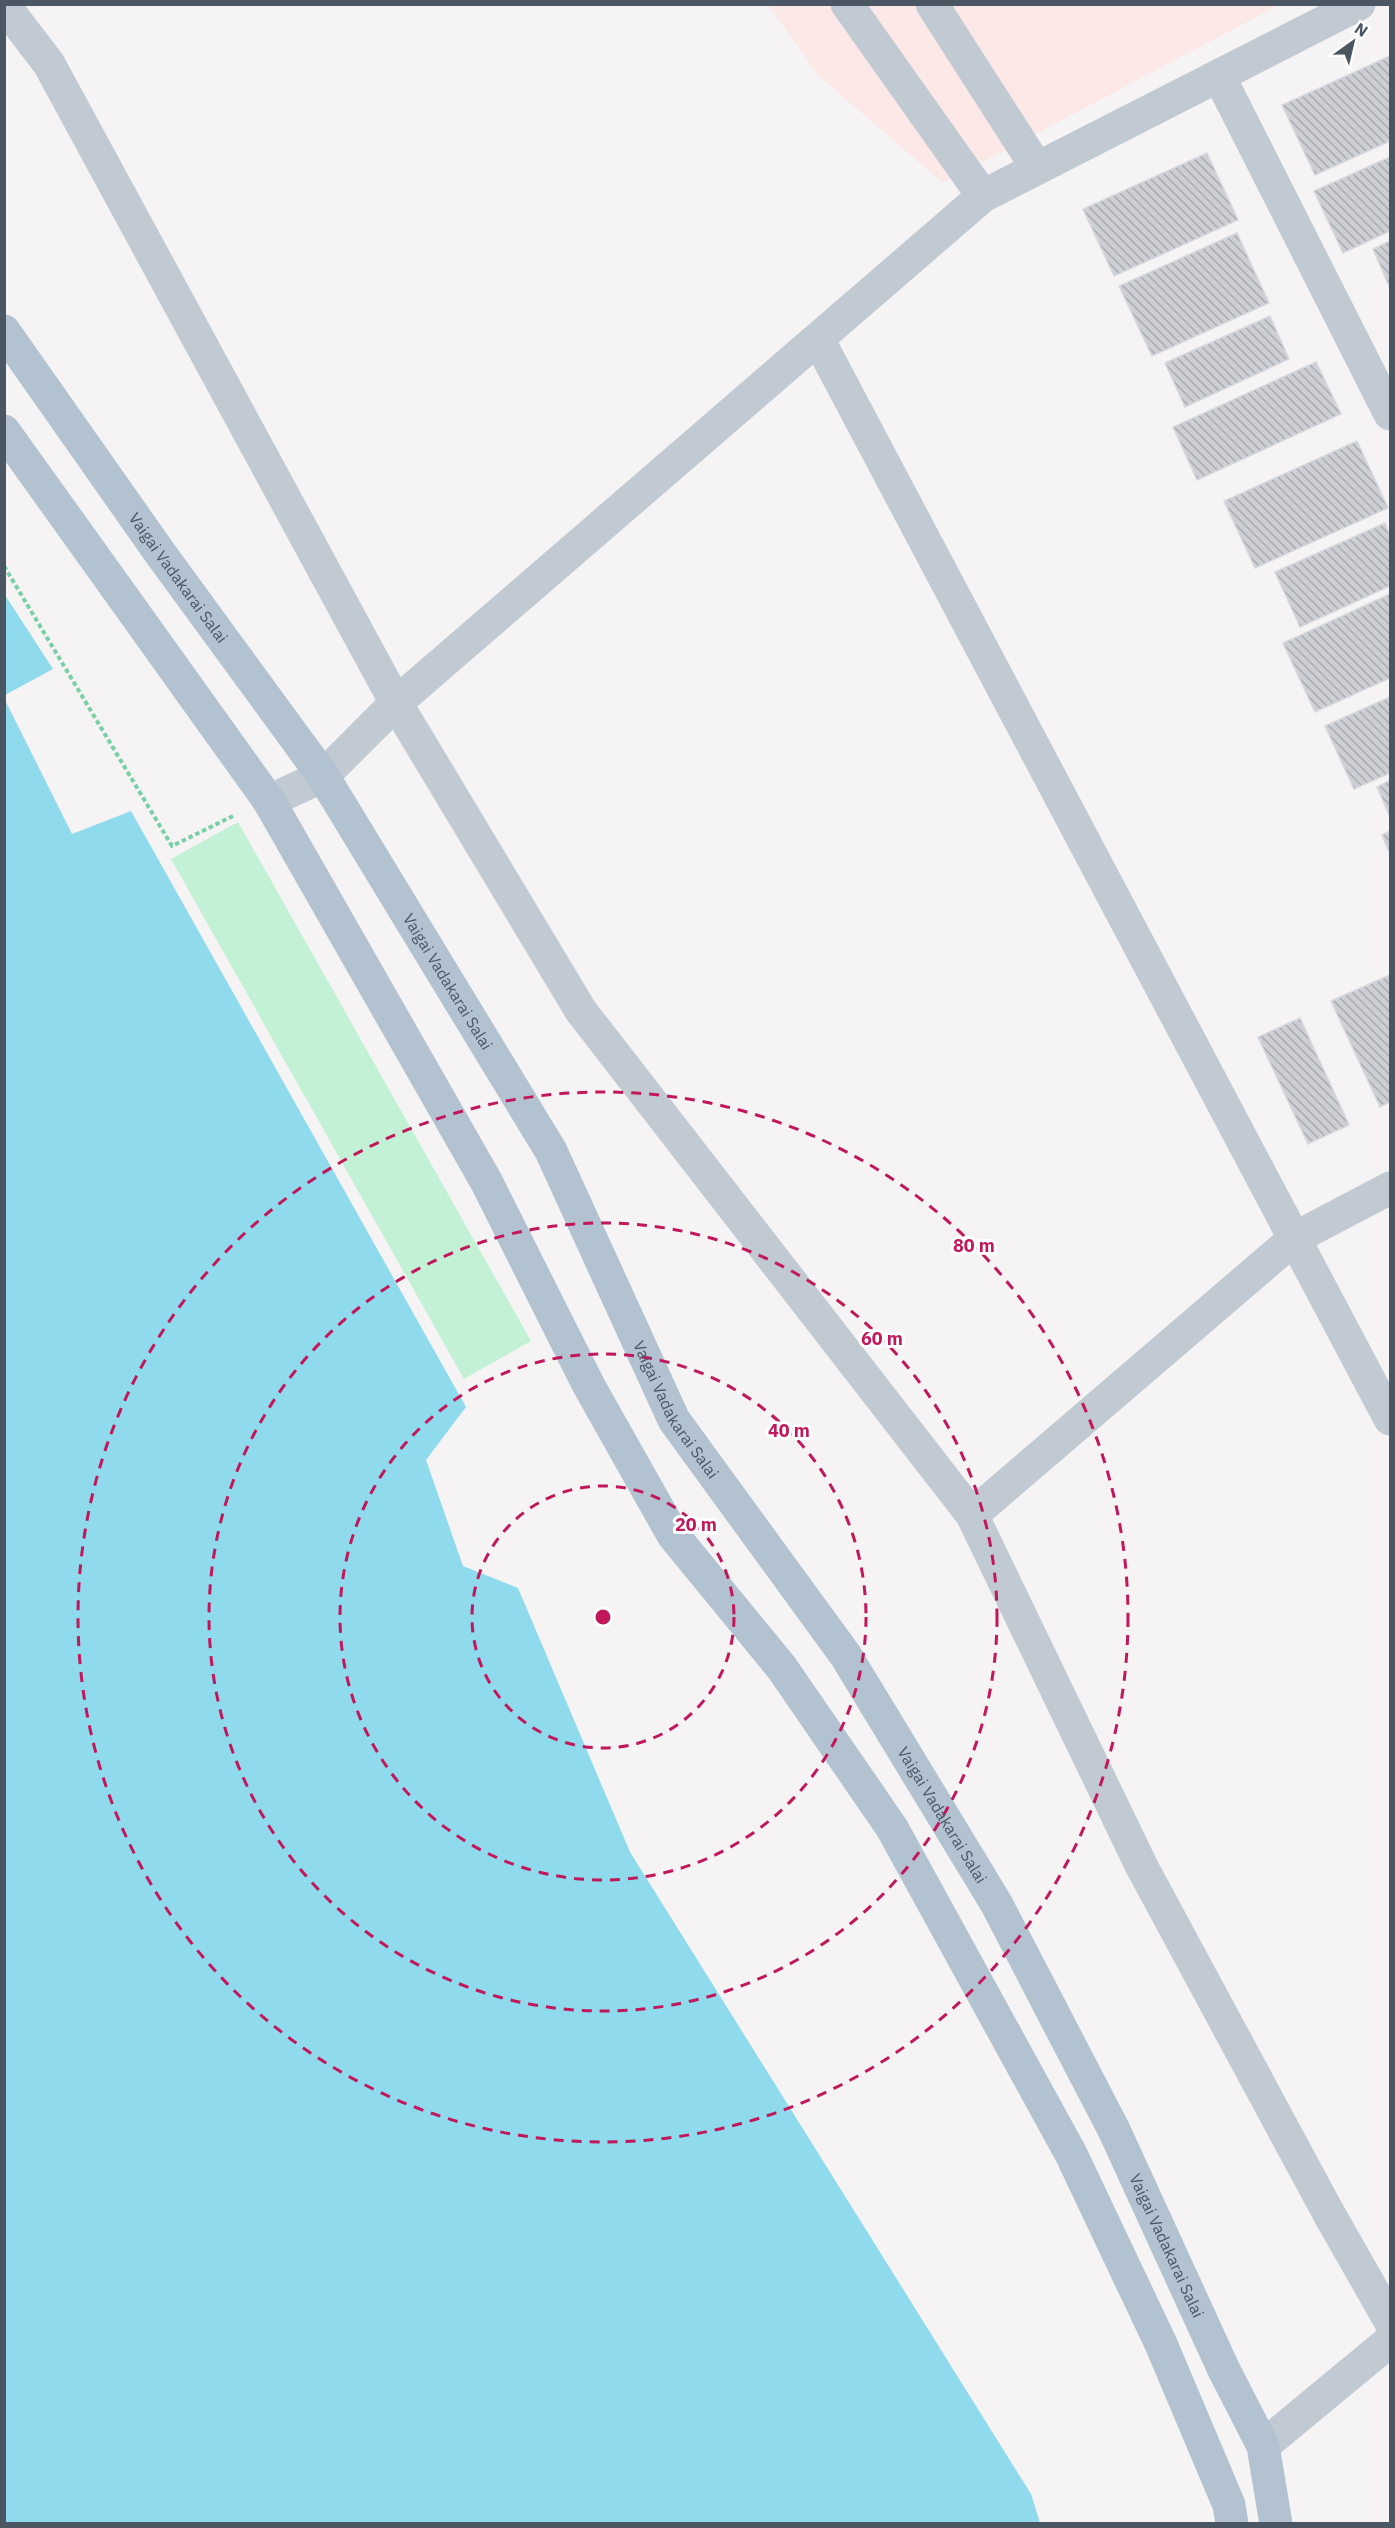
<svg xmlns="http://www.w3.org/2000/svg" width="1395" height="2528" viewBox="0 0 1395 2528" font-family="'IBM Plex Sans',sans-serif">
<style>
.medical{fill:#fce8e6}
.green{fill:#c3f1d5}
.water{fill:#90daee}
.building{fill:url(#building-back-hatch);stroke:#d7d9de;stroke-width:1.5}
.lines{fill:none;stroke-linecap:round;stroke-linejoin:round}
.path{stroke:#7ad0a6;stroke-width:4;stroke-dasharray:4.5 3;stroke-linecap:butt}
.minor{stroke:#c1cad2;stroke-width:33}
.tertiary{stroke:#c1cad2;stroke-width:33}
.primary{stroke:#b3c2d1;stroke-width:33}
.ring{fill:none;stroke:#c2185b;stroke-width:3;stroke-dasharray:10 8}
.labels{text-anchor:middle;dominant-baseline:central;stroke-width:6;stroke-linejoin:round;paint-order:stroke}
.street-label{font-size:16px;fill:#4a5661;stroke:#fff}
.centre{fill:#c2185b;stroke:#fff;stroke-width:3}
.ring-label{font-size:18px;text-anchor:middle;font-weight:bold;fill:#c2185b;stroke:#fff;stroke-width:6;stroke-linejoin:round;paint-order:stroke}
</style>
<defs>
<pattern id="building-back-hatch" width="6" height="6" patternUnits="userSpaceOnUse" patternTransform="scale(1.5)"><rect width="6" height="6" fill="#cdcfd5"/><path d="M-1 5l2 2M0 0l6 6M5-1l2 2" fill="none" stroke="#a8abb0"/></pattern>
</defs>
<rect width="100%" height="100%" fill="#f5f3f3"/>
<path class="medical" d="M768,5h511l-336,178 -124,-107z"/>
<path class="green" d="M238,822l293,519 -67,38 -293,-520z"/>
<path class="water" d="M5,595l48,74 -48,26h-1z
M5,700l67,134 59,-23 335,596 -40,53 37,106 55,22 112,264 401,642 9,29h-1035z"/>
<path class="building" d="M1390,56v85l-75,34 -33,-70z
M1207,153l31,67 -124,56 -31,-67z
M1390,157v74l-47,22 -29,-62z
M1237,233l32,70 -117,53 -33,-70z
M1390,241v44l-1,1 -16,-37z
M1270,316l19,43 -104,48 -20,-44z
M1316,362l25,52 -144,66 -24,-53z
M1357,441l31,67 -133,60 -31,-67z
M1385,523l5,13v50l-90,41 -25,-55z
M1390,594v84l-75,34 -32,-69z
M1390,697v76l-36,16 -29,-63z
M1390,780v37l-13,-30z
M1390,831v23l-8,-19z
M1390,975v127l-10,5 -49,-106z
M1300,1018l49,107 -41,19 -50,-107z"/>
<g class="lines">
<path class="path" d="M4,566l168,280 61,-30"/>
<path class="minor" d="M847,4l136,192
M932,4l105,164
M4,5l45,59 347,639 185,308 391,504 170,352 186,345 62,109
M1219,76l171,338
M818,339l572,1080
M972,1515l323,-277 95,-50
M1263,2446l127,-105"/>
<path class="tertiary" d="M269,801l54,-25 73,-73 587,-507 376,-192"/>
<g class="primary">
<path id="s1" d="M4,331l156,222 163,223 228,375 123,269 172,236 150,247 118,227 110,240 39,76 13,78"/>
<path d="M4,431l265,370 217,380 103,205 84,149 109,133 110,160 179,326 90,190 68,161 3,19"/>
</g>
</g>
<g class="ring">
<circle cx="603" cy="1617" r="131"/>
<circle cx="603" cy="1617" r="263"/>
<circle cx="603" cy="1617" r="394"/>
<circle cx="603" cy="1617" r="525"/>
</g>
<g class="labels">
<g class="street-label">
<text stroke="none"><textPath href="#s1" startOffset="302">Vaigai Vadakarai Salai</textPath></text>
<text stroke="none"><textPath href="#s1" startOffset="788">Vaigai Vadakarai Salai</textPath></text>
<text stroke="none"><textPath href="#s1" startOffset="1274">Vaigai Vadakarai Salai</textPath></text>
<text stroke="none"><textPath href="#s1" startOffset="1760">Vaigai Vadakarai Salai</textPath></text>
<text stroke="none"><textPath href="#s1" startOffset="2246">Vaigai Vadakarai Salai</textPath></text>
</g>
</g>
<circle cx="603" cy="1617" r="9" class="centre"/>
<g class="ring-label">
<text x="974" y="1252">80 m</text>
<text x="882" y="1345">60 m</text>
<text x="789" y="1437">40 m</text>
<text x="696" y="1531">20 m</text>
</g>
<rect width="1395" height="2528" fill="none" stroke="#4a5661" stroke-width="12"/>
<g transform="translate(1353 42) rotate(34)" stroke="#ffffff" stroke-width="4.5" paint-order="stroke">
<path d="M0-4.5L10 22L0 15L-10 22Z" fill="#4a5661"/>
<text y="-9" font-size="16" font-weight="bold" text-anchor="middle" fill="#4a5661">N</text>
</g>
</svg>
